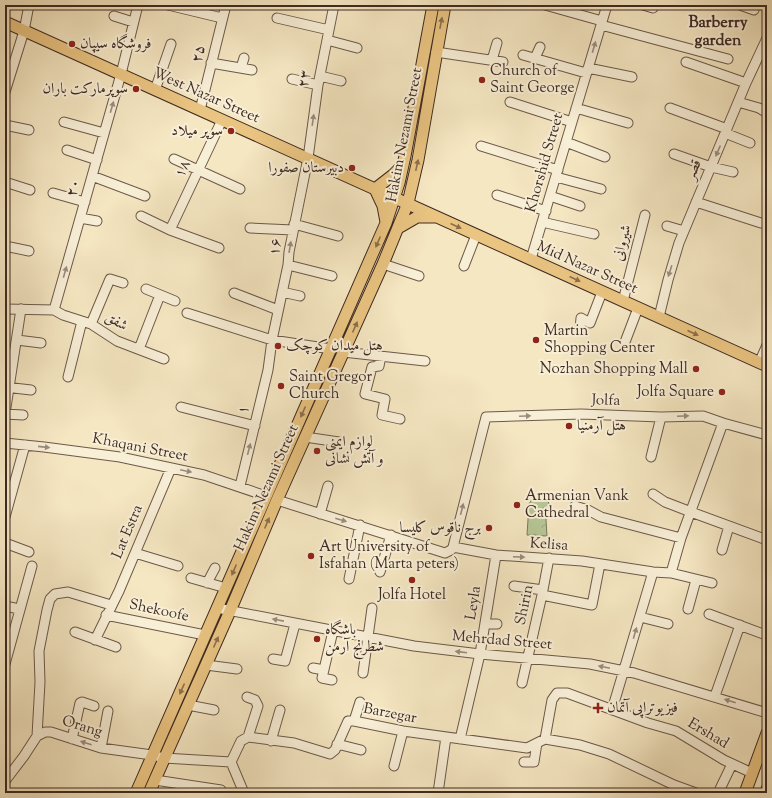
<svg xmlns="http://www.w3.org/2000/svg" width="772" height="798" viewBox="0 0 772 798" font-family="'Sorts Mill Goudy',Amiri,serif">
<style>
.forest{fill:url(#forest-crowns);stroke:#7a785c}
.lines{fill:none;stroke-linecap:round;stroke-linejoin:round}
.minor-casing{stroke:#6c594a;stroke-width:11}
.major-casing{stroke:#3e2a22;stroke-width:13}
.minor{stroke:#f8efd7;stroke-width:9}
.major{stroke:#eac481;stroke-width:11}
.oneway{fill:#8b6f4d}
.oneway2{fill:#9b8c7c}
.poi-dot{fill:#8f2418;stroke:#f8efd7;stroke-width:1.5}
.labels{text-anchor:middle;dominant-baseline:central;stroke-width:4;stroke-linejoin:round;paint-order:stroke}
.poi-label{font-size:15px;fill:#3e2a22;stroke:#f8efd7;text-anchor:start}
.street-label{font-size:15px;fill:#3e2a22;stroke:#f8efd7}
.neighbourhood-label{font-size:16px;font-weight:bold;fill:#3e2a22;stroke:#f8efd7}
</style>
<defs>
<pattern id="forest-crowns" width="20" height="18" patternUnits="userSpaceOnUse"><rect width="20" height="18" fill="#b7c797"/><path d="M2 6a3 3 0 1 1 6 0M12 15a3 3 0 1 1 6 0" fill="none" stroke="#9eab82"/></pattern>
</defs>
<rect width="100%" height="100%" fill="#f5e7c2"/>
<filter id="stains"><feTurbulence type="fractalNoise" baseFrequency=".005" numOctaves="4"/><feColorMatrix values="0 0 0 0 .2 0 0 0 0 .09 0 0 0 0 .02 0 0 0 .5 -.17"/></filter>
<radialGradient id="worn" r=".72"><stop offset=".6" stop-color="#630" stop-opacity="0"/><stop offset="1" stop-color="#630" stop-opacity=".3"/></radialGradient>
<path class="forest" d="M535,498l12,3 2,2 -3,17 1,16 -20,-1 2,-31 3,-5z"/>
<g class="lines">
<defs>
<path id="minor" d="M168,5l54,13
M545,5l57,16
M643,5l10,3
M740,5l14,5
M114,16l19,6
M277,18l52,12
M601,25l127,34
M327,40l30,8
M436,52l67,10
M523,55l63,18
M535,58l5,-11
M492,60l5,-17
M686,62l60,21
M211,63l41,7
M241,68l3,-10
M588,68l44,9
M320,76l21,5
M292,79l26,6
M155,90l16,-46
M5,92l19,-61 5,-26
M510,102l62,20
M738,102l21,6 8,5
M576,108l52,15
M670,108l57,21
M200,110l26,-105
M64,122l40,11
M5,125l24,5
M725,133l25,10
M566,142l39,15
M481,146l77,24
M67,150l30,10
M674,154l37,13 22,5
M174,159l66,30
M92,176l53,20
M556,177l45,12
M5,182l25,8
M53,193l32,9
M497,195l49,16
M550,196l30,10
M696,202l65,21
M141,216l29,14 49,18
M80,218l17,3
M542,222l52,12
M294,224l44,12
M667,226l17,5
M250,228l43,2
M170,230l52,-110
M5,246l24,5
M531,259l76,-254
M383,264l36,12
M288,265l44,11
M464,266l12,-31
M146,289l29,12
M282,292l18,4
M234,293l44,17
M623,301l22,-86
M5,309l49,1 9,5 28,9 26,17 47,18
M54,310l67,-236 17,-69
M187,313l85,27 59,9
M659,317l9,-37 11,-37 67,-160 21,-45
M91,324l19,-45 13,4
M580,329l1,-11 9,5 12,-31
M17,340l24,3
M625,342l13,-34
M139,349l21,-54
M343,352l82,9
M381,356l-2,10 -7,1 -7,27 20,5 -3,16 18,4
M759,363l8,-18
M68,377l14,-56
M5,387l26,3
M181,407l74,19
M5,414l16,-105
M5,414l18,1
M305,437l34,5
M5,443l39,4 76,10 84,18 62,21
M651,457l10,-40
M240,486l28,-116 4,-30 16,-75 1,-13 19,-94 10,-73 16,-80
M653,494l12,8 26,10 76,28
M277,500l168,53 6,-3 2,-3 33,-130 95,-3 80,3 42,-1 20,7 44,12
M575,506l13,4 13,7 80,21
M320,514l8,-28
M5,517l20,-72
M5,543l24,9
M453,547l43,8 86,6 71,11 18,1 41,10
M722,550l7,-24
M135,553l43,13
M380,572l11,-37
M671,573l10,-35 42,-115
M191,578l35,10
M349,579l11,-54
M207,583l8,-15
M514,586l29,4
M542,595l50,10 8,-41
M5,606l14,3
M217,608l197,38 66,8 110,10 44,9 133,40
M688,609l8,-29
M709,614l57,21
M106,615l99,20
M640,617l28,7
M485,624h12
M75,632l41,15
M95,640l24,-49 52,-123
M273,659l12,2 10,-37
M5,664l27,-98
M206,665l31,4
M313,668l11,2
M363,673l9,-65
M332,680l-10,-2 11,-47
M522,683l20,-88 7,-37
M715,696l25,-71
M247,697l8,3 3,6 -10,31
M188,705l26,5
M612,710l41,-138
M354,721l6,-19
M37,736l3,-54 -1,-31 8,-41 3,-11 5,-5 13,-2 43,13
M72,739l8,-36 2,-1 12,4
M460,739l20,-85 16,-99
M545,739l7,-39 5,-7h10l81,30 28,8 48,29 28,13
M271,741l9,-31
M337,744l24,6
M101,748l7,-37
M231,762l10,-21 7,-4 46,6 36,11 5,-4 13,-29h6l49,10 124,17 18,-9 35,6 29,9 65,31 22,8
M231,762l13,31
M524,762h10l3,-19
M394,766l9,-35
M155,780l66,10
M5,781l19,-25 13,-20 8,-4h6l50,16 51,7 12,3 67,4
M720,789l12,-25
M438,793l8,-56"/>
<path id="major" d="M5,22l762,344
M375,189l18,-14 10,-10
M375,189l8,17 3,16
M398,228l19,-11h18
M136,793l250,-570 13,-40 6,-27 28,-151
M149,793l81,-182 47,-111 106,-236 25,-61 10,-43 27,-155
M745,793l22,-60
M766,793l1,-4"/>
</defs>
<use href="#minor" class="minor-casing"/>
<use href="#major" class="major-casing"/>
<use href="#minor" class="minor"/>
<use href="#major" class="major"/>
</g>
<defs><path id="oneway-solid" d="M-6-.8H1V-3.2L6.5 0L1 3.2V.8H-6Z"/></defs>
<g class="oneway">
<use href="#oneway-solid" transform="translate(441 23) rotate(-79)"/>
<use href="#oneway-solid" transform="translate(417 165) rotate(-78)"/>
<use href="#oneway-solid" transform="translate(456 226) rotate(25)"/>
<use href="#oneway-solid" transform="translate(378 242) rotate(113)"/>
<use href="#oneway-solid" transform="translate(575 279) rotate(25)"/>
<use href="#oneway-solid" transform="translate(355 327) rotate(-66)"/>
<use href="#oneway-solid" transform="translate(693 333) rotate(25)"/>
<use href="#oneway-solid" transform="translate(303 412) rotate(114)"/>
<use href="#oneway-solid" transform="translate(267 523) rotate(-67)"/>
<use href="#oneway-solid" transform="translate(234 570) rotate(113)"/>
<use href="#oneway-solid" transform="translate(216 642) rotate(-66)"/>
<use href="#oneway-solid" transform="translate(182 689) rotate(114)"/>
</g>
<g class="oneway2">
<use href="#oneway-solid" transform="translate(594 47) rotate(-74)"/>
<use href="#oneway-solid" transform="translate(112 107) rotate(-74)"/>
<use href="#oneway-solid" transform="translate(313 120) rotate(-82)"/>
<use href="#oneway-solid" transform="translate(718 151) rotate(113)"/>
<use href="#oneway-solid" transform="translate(290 247) rotate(-80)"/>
<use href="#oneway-solid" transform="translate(670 271) rotate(108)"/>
<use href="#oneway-solid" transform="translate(65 272) rotate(-74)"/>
<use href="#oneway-solid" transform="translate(525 416) rotate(-2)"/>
<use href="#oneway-solid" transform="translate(683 416) rotate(-3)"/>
<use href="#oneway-solid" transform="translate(44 447) rotate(6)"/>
<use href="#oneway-solid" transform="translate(249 449) rotate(-76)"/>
<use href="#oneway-solid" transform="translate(186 471) rotate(12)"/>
<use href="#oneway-solid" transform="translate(462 509) rotate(-76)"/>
<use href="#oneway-solid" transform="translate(341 520) rotate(16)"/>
<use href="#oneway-solid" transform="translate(519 557) rotate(3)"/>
<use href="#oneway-solid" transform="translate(278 620) rotate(-169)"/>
<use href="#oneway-solid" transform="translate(635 633) rotate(-74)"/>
<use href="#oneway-solid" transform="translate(461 652) rotate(-173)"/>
<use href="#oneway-solid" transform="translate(604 667) rotate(-168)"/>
<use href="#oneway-solid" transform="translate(730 701) rotate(-163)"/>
<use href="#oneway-solid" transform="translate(86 743) rotate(-163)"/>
</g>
<g class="poi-dot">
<circle cx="72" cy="44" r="4"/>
<circle cx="482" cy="80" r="4"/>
<circle cx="136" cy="89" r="4"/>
<circle cx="231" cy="131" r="4"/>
<circle cx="352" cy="168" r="4"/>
<circle cx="536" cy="340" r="4"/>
<circle cx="278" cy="346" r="4"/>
<circle cx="696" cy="369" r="4"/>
<circle cx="281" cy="386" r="4"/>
<circle cx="722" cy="392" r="4"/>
<circle cx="569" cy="426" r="4"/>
<circle cx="317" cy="451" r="4"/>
<circle cx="517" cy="505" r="4"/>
<circle cx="489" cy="528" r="4"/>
<circle cx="311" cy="556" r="4"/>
<circle cx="412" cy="580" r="4"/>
<circle cx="317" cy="639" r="4"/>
<path d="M596 702h4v4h4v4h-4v4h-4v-4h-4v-4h4z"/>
</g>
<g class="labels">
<g class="poi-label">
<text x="80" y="44">فروشگاه سیپان</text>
<text x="490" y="71">Church of<tspan x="490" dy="17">Saint George</tspan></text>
<text x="128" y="89" text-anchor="end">سوپرمارکت باران</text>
<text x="223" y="131" text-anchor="end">سوپر میلاد</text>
<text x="344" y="168" text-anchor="end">دبیرستان صفورا</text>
<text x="544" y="331">Martin<tspan x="544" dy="17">Shopping Center</tspan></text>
<text x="286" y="346">هتل میدان کوچک</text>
<text x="688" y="369" text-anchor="end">Nozhan Shopping Mall</text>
<text x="289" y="377">Saint Gregor<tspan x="289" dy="17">Church</tspan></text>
<text x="714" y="392" text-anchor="end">Jolfa Square</text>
<text x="577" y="426">هتل آرمنیا</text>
<text x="325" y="442">لوازم ایمنی<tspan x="325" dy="17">و آتش نشانی</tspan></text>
<text x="525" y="496">Armenian Vank<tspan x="525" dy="17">Cathedral</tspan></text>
<text x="481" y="528" text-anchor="end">برج ناقوس کلیسا</text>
<text x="319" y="547">Art University of<tspan x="319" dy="17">Isfahan (Marta peters)</tspan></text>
<text x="412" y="595" text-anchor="middle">Jolfa Hotel</text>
<text x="325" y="630">باشگاه<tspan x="325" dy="17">شطرنج آرمن</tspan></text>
<text x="607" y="708">فیزیوتراپی آتمان</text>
</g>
<g class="street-label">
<text transform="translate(199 54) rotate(-77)">۲۵</text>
<text transform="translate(305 79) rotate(-80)">۲۳</text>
<text transform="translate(206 96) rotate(24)">West Nazar Street</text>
<text transform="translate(405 135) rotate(-79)">Hakim Nezami Street</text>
<text transform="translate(545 163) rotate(-74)">Khorshid Street</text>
<text transform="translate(183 169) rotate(-65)">۱۸</text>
<text transform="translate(694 170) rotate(-67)">قصر</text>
<text transform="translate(74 188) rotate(-74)">۲۰</text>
<text transform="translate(623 243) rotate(-76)">شیروانی</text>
<text transform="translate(276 247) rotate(-82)">۱۶</text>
<text transform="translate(587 268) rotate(24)">Mid Nazar Street</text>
<text transform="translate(116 322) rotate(30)">شفق</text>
<text transform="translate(606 401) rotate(2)">Jolfa</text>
<text transform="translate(244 410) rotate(-77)">۱</text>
<text transform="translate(140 448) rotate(11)">Khaqani Street</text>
<text transform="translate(267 488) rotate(-66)">Hakim Nezami Street</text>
<text transform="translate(128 532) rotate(-67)">Lat Estra</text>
<text transform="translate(549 545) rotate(4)">Kelisa</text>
<text transform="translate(474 603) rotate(-81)">Leyla</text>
<text transform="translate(525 605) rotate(-78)">Shirin</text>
<text transform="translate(159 611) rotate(12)">Shekoofe</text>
<text transform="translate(502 641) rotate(5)">Mehrdad Street</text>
<text transform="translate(390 714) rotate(11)">Barzegar</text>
<text transform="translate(82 727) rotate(17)">Orang</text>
<text transform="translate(708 734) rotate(31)">Ershad</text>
</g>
<g class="neighbourhood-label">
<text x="718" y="23">Barberry<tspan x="718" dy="18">garden</tspan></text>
</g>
</g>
<rect width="772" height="798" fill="none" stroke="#f5e7c2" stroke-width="20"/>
<rect x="6" y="6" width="760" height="786" fill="none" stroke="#3e2a22" stroke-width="2"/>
<rect x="10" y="10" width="752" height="778" fill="none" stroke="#3e2a22"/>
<rect width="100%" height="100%" filter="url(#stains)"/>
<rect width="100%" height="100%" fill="url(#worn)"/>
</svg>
